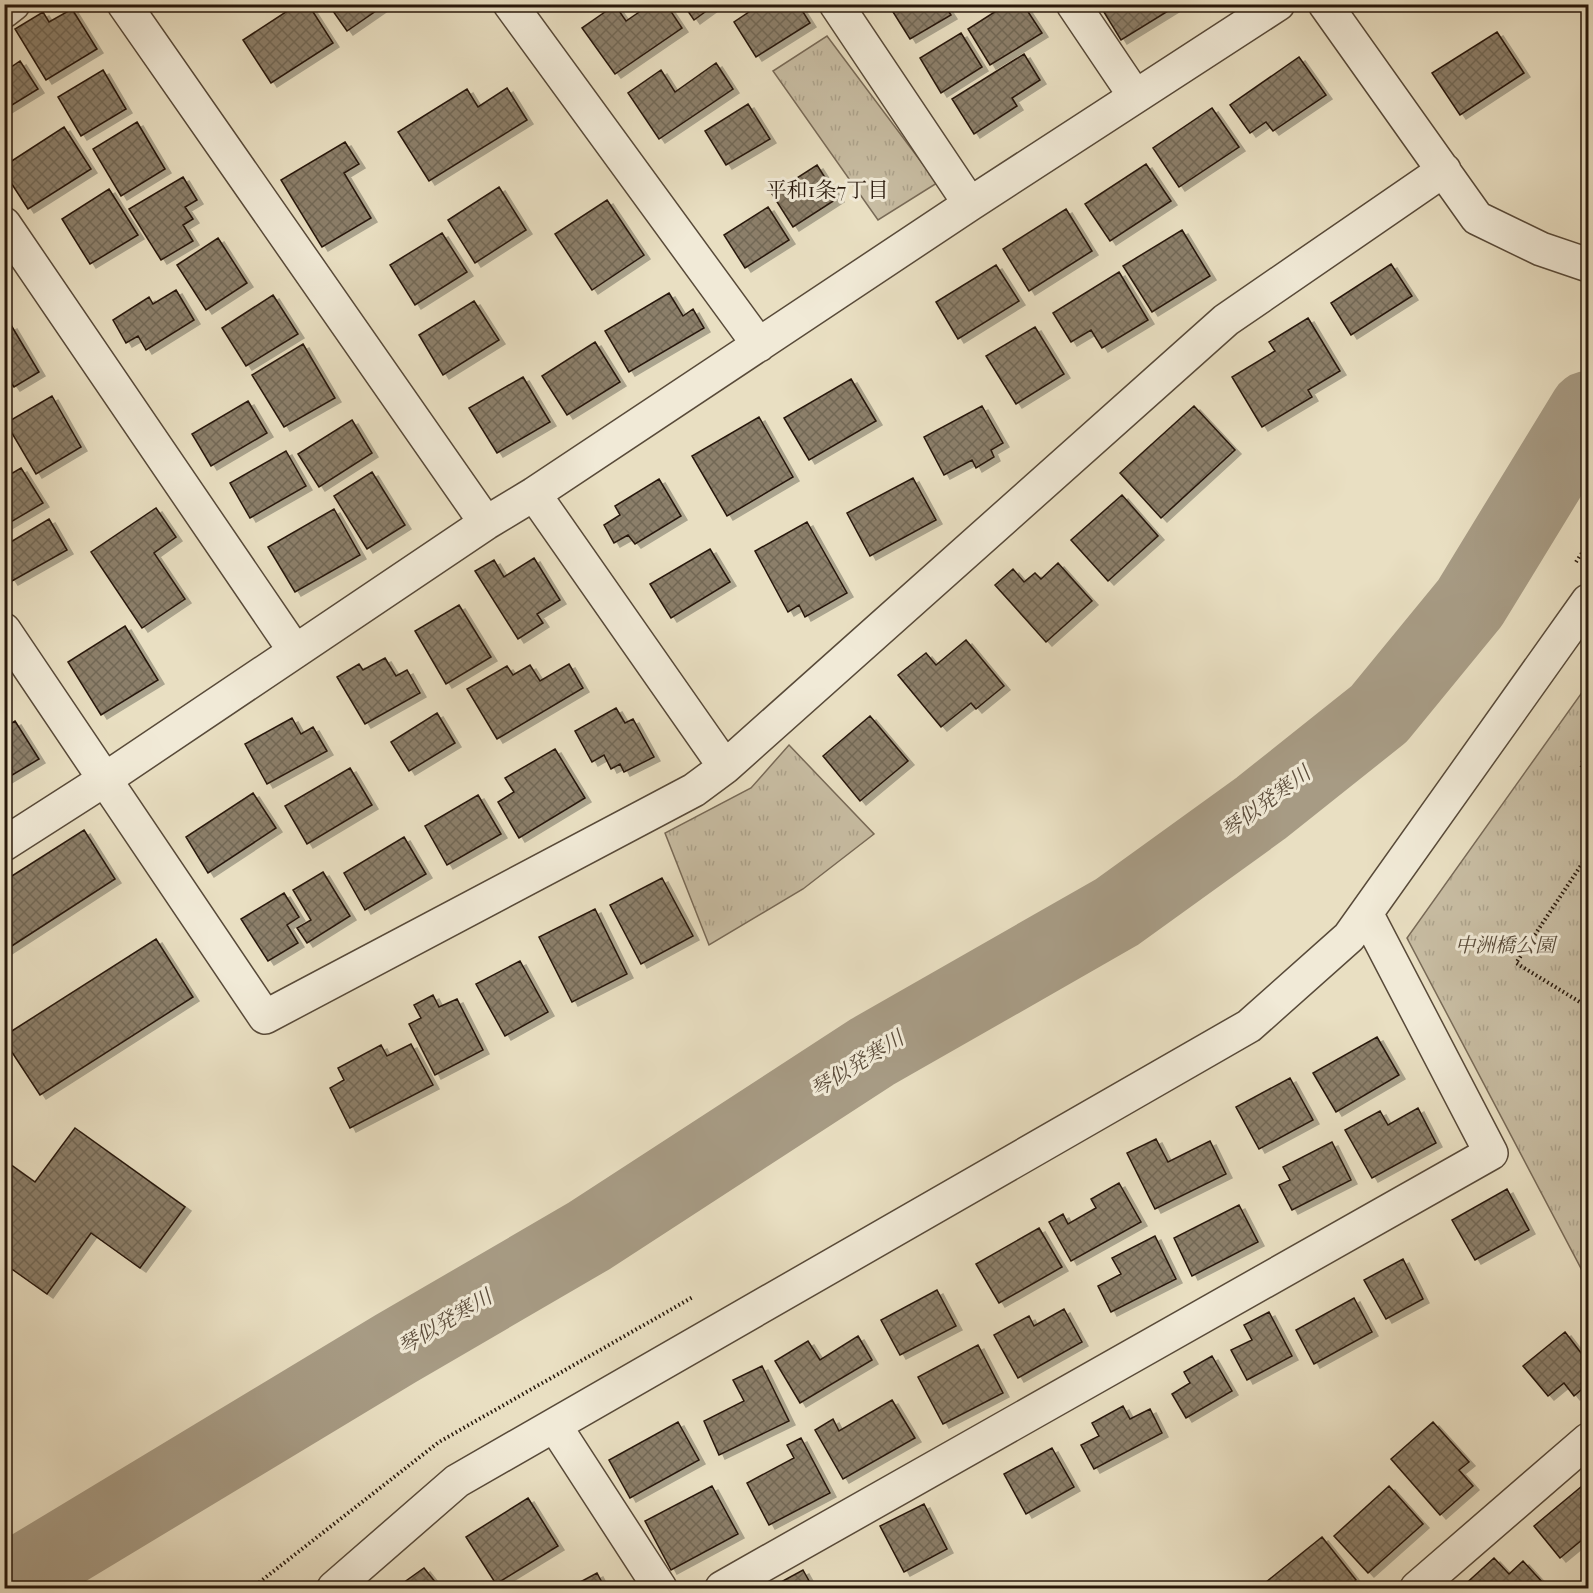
<svg xmlns="http://www.w3.org/2000/svg" width="1593" height="1593" viewBox="0 0 1593 1593" font-family="'IM FELL French Canon','Noto Serif JP',serif">
<style>
.park{fill:url(#park-tufts);stroke:#786a57;stroke-width:1.5}
.lines{fill:none;stroke-linecap:round;stroke-linejoin:round}
.river{stroke:#a79b84;stroke-width:78}
.building{fill:url(#building-cross-hatch);stroke:#28180b;stroke-width:1.5;filter:url(#shadow)}
.street-casing{stroke:#584a39;stroke-width:36}
.path{stroke:#28180b;stroke-width:4;stroke-dasharray:1.5 3;stroke-linecap:butt}
.street{stroke:#f1ead7;stroke-width:33}
.labels{text-anchor:middle;dominant-baseline:central;stroke-width:6;stroke-linejoin:round;paint-order:stroke}
.park-label{font-size:20px;font-style:italic;fill:#584a39;stroke:#f1ead7}
.neighbourhood-label{font-size:21px;fill:#28180b;stroke:#f1ead7}
.water-label{font-size:21px;font-style:italic;fill:#5b4c3b;stroke:#f1ead7}
</style>
<defs>
<pattern id="park-tufts" width="24" height="20" patternUnits="userSpaceOnUse" patternTransform="scale(1.5)"><rect width="24" height="20" fill="#c8bda3"/><path d="M3 7l-1-3M5 7V3M7 7l1-3M15 17l-1-3M17 17v-4M19 17l1-3" fill="none" stroke="#aca28b"/></pattern>
<pattern id="building-cross-hatch" width="8" height="8" patternUnits="userSpaceOnUse" patternTransform="scale(1.5)"><rect width="8" height="8" fill="#8c7f6a"/><path d="M0 0l8 8M0 8l8-8" fill="none" stroke="#726755"/></pattern>
<filter id="shadow"><feDropShadow dx="6" dy="4" stdDeviation="0" flood-color="#0004"/></filter>
</defs>
<rect width="100%" height="100%" fill="#e9dfc2"/>
<filter id="stains"><feTurbulence type="fractalNoise" baseFrequency=".00333" numOctaves="4"/><feColorMatrix values="0 0 0 0 .2 0 0 0 0 .09 0 0 0 0 .02 0 0 0 .5 -.17"/></filter>
<radialGradient id="worn" r=".72"><stop offset=".6" stop-color="#630" stop-opacity="0"/><stop offset="1" stop-color="#630" stop-opacity=".3"/></radialGradient>
<path class="park" d="M827,36l110,147 -59,37 -105,-149z
M1588,684v589l-3,3 -178,-338z
M789,745l85,89 -71,55 -94,56 -44,-112 86,-45z"/>
<g class="lines">
<path class="river" d="M4,1585l391,-236 194,-113 283,-184 245,-140 144,-104 118,-94 91,-111 118,-193"/>
</g>
<path class="building" d="M298,4h10l25,39 -62,40 -28,-43z
M328,4h58l-39,27z
M651,4h15l16,24 -67,46 -33,-46 33,-23 11,16z
M683,4h33l-22,16z
M761,4h37l12,19 -54,34 -22,-35z
M888,4h56l7,11 -41,24z
M1007,4h16l19,29 -52,32 -22,-36z
M1099,4h72l2,4 -52,32z
M72,9l25,40 -51,31 -31,-51 28,-17 6,10z
M1497,32l27,41 -64,42 -28,-42z
M961,33l21,34 -41,26 -21,-35z
M1024,54l16,26 -28,18 5,8 -43,28 -22,-35z
M1299,57l27,38 -53,36 -7,-9 -16,11 -20,-28z
M20,61l18,28 -34,21v-38z
M716,63l17,26 -74,50 -31,-46 33,-23 14,22z
M103,70l23,39 -45,27 -23,-39z
M507,88l20,32 -98,61 -31,-49 69,-43 11,18z
M748,104l22,35 -44,26 -21,-34z
M1212,108l27,39 -60,40 -26,-39z
M137,122l28,47 -44,27 -28,-47z
M64,127l27,42 -63,40 -24,-37v-6z
M345,142l14,22 -15,9 27,45 -49,29 -41,-67z
M1146,164l25,37 -61,40 -25,-37z
M817,165l21,33 -45,29 -21,-33z
M183,177l14,23 -12,7 8,12 -10,6 10,16 -32,19 -32,-51z
M499,187l27,43 -51,33 -27,-43z
M109,189l29,46 -48,29 -28,-45z
M607,200l37,55 -52,35 -37,-56z
M768,207l21,33 -44,28 -21,-33z
M1066,209l26,42 -63,40 -26,-42z
M1182,230l28,46 -58,36 -29,-46z
M442,233l25,39 -52,33 -25,-40z
M218,238l29,45 -41,27 -29,-45z
M1391,264l21,32 -61,39 -20,-32z
M996,265l23,36 -61,38 -22,-37z
M1119,272l29,48 -46,28 -11,-18 -20,12 -18,-29z
M176,290l18,30 -48,30 -8,-14 -12,7 -13,-23 36,-23 4,7z
M669,293l14,23 10,-7 11,19 -75,44 -24,-41z
M273,295l25,39 -52,32 -24,-38z
M474,301l25,39 -56,35 -24,-40z
M1308,318l32,53 -32,19 4,7 -50,30 -30,-50 43,-26 -6,-9z
M11,325l28,47 -25,15 -5,-7 -5,3v-54z
M1035,327l29,47 -48,30 -30,-48z
M595,342l25,40 -53,33 -25,-39z
M303,344l32,54 -51,29 -32,-52z
M523,377l27,45 -53,31 -28,-45z
M851,379l25,42 -67,39 -25,-42z
M52,396l29,51 -45,27 -30,-51z
M248,401l19,32 -56,33 -19,-32z
M982,406l21,37 -12,7 3,7 -18,11 -4,-8 -28,15 -20,-38z
M1194,406l41,44 -74,68 -41,-45z
M759,417l34,60 -66,39 -35,-60z
M352,420l20,33 -53,34 -21,-33z
M286,451l20,35 -56,32 -20,-35z
M21,468l22,35 -39,23v-48z
M372,472l33,53 -38,24 -33,-53z
M913,478l23,42 -66,36 -23,-43z
M659,479l22,37 -46,28 -7,-9 -14,8 -10,-18 16,-10 -5,-9z
M1122,495l36,41 -50,45 -37,-41z
M156,508l20,29 -22,16 31,46 -43,29 -51,-76z
M334,509l26,46 -65,37 -27,-45z
M49,519l18,31 -55,31 -8,-12v-23z
M807,522l40,71 -42,24 -6,-12 -11,7 -33,-61z
M710,549l20,33 -59,36 -21,-34z
M534,558l26,42 -23,14 6,9 -25,16 -43,-68 19,-11 10,17z
M1058,563l34,38 -46,41 -51,-57 18,-16 11,13 11,-9 6,6z
M459,605l32,52 -45,27 -31,-53z
M125,626l33,54 -57,35 -33,-53z
M966,640l38,46 -28,23 -5,-6 -30,24 -43,-52 28,-22 10,12z
M385,658l11,18 11,-6 13,23 -55,31 -28,-47 22,-13 4,6z
M569,664l14,24 -86,51 -30,-50 40,-23 6,9 17,-10 10,16z
M616,708l9,15 8,-4 21,38 -30,15 -4,-8 -9,5 -7,-14 -12,7 -17,-31z
M437,713l18,30 -46,28 -18,-29z
M870,716l38,45 -48,40 -37,-45z
M292,718l9,16 12,-7 14,24 -60,33 -22,-40z
M15,721l24,38 -35,21v-52z
M555,749l30,49 -66,40 -21,-36 16,-10 -9,-14z
M350,768l22,37 -65,39 -22,-38z
M253,793l23,35 -68,45 -22,-36z
M478,795l23,39 -54,31 -22,-39z
M84,830l31,49 -111,72v-70z
M404,837l22,37 -61,36 -21,-37z
M323,872l27,44 -43,27 -10,-15 14,-8 -18,-30z
M662,878l31,58 -52,28 -31,-59z
M284,893l15,24 -12,8 11,18 -30,18 -27,-42z
M595,909l32,65 -55,28 -33,-65z
M156,939l37,58 -153,98 -36,-55v-4z
M520,961l28,51 -43,24 -29,-52z
M433,995l6,12 18,-8 26,51 -48,25 -26,-51 12,-6 -7,-13z
M1377,1037l22,38 -63,37 -23,-39z
M411,1044l22,41 -83,43 -20,-40 14,-8 -6,-12 43,-23 6,11z
M1290,1078l23,42 -54,29 -23,-42z
M1418,1108l18,35 -64,35 -27,-48 35,-19 8,14z
M75,1128l110,79 -45,61 -49,-35 -44,61 -41,-29 -2,1v-101l3,-3 28,20z
M1156,1139l12,23 42,-21 16,33 -71,35 -28,-56z
M1332,1142l19,38 -59,30 -13,-25 11,-5 -7,-13z
M1119,1183l22,39 -70,39 -22,-39 14,-8 5,10 28,-16 -5,-9z
M1507,1189l22,41 -54,30 -23,-40z
M1239,1205l19,37 -66,34 -18,-38z
M1039,1228l23,39 -63,36 -23,-39z
M1155,1236l21,43 -65,33 -13,-26 23,-12 -9,-16z
M1403,1259l20,40 -37,20 -22,-39z
M937,1290l19,36 -56,29 -19,-35z
M1354,1298l18,34 -58,32 -18,-34z
M1064,1309l18,33 -64,36 -24,-43 35,-19 5,10z
M1269,1312l23,44 -45,24 -16,-30 21,-10 -8,-15z
M1565,1332l23,30v22l-14,12 -10,-13 -16,13 -25,-30z
M858,1336l14,24 -72,43 -25,-42 33,-20 12,19z
M978,1345l25,48 -60,31 -25,-47z
M1212,1356l20,35 -46,27 -14,-24 18,-11 -6,-11z
M762,1366l27,55 -70,34 -15,-34 40,-20 -11,-21z
M892,1400l23,38 -72,41 -28,-49 18,-11 6,12z
M1123,1406l7,13 20,-10 12,24 -68,36 -13,-24 18,-9 -7,-13z
M678,1422l21,38 -69,38 -21,-38z
M1433,1422l36,40 -10,8 14,16 -33,29 -49,-56z
M801,1438l29,55 -61,32 -22,-42 47,-25 -7,-13z
M1052,1448l22,39 -48,27 -22,-40z
M1588,1481v54l-28,23 -26,-32z
M712,1486l26,48 -67,36 -26,-49z
M1389,1486l34,38 -55,49 -34,-37z
M528,1498l30,48 -62,38 -30,-47z
M924,1504l23,45 -43,23 -24,-46z
M1322,1537l34,43 -10,8h-75l-5,-6z
M1494,1558l15,16 14,-13 21,23 -5,4h-78z
M424,1568l16,20h-44z
M803,1570l10,18h-43z
M597,1573l8,15h-36z"/>
<g class="lines">
<defs>
<path id="street" d="M124,4l362,519
M510,4l249,341
M836,4l134,200
M1073,4l62,92
M1325,4l152,214 64,31 47,16
M4,11l9,-7
M4,224l291,427
M534,494l191,273
M4,630l261,387 429,-227 31,-23 501,-447 218,-150
M4,844l100,-64 382,-257 48,-29 436,-290 308,-200
M555,1426l105,162
M334,1588l123,-107 792,-455 100,-89 239,-336
M722,1588l769,-435 -125,-240
M1417,1588l171,-148"/>
</defs>
<use href="#street" class="street-casing"/>
<path class="path" d="M1576,562l12,-18
M1588,754l-7,10 7,17
M1588,855l-72,108 72,44
M252,1588l187,-146 254,-145"/>
<use href="#street" class="street"/>
</g>
<g class="labels">
<g class="park-label">
<text x="1505" y="945">中洲橋公園</text>
</g>
<g class="neighbourhood-label">
<text x="827" y="190">平和1条7丁目</text>
</g>
<g class="water-label">
<text transform="translate(1266 802) rotate(-37)">琴似発寒川</text>
<text transform="translate(857 1064) rotate(-32)">琴似発寒川</text>
<text transform="translate(445 1322) rotate(-31)">琴似発寒川</text>
</g>
</g>
<rect width="1593" height="1593" fill="none" stroke="#e9dfc2" stroke-width="24"/>
<rect x="6" y="6" width="1581" height="1581" fill="none" stroke="#28180b" stroke-width="3"/>
<rect x="12" y="12" width="1569" height="1569" fill="none" stroke="#28180b" stroke-width="1.5"/>
<rect width="100%" height="100%" filter="url(#stains)"/>
<rect width="100%" height="100%" fill="url(#worn)"/>
</svg>
